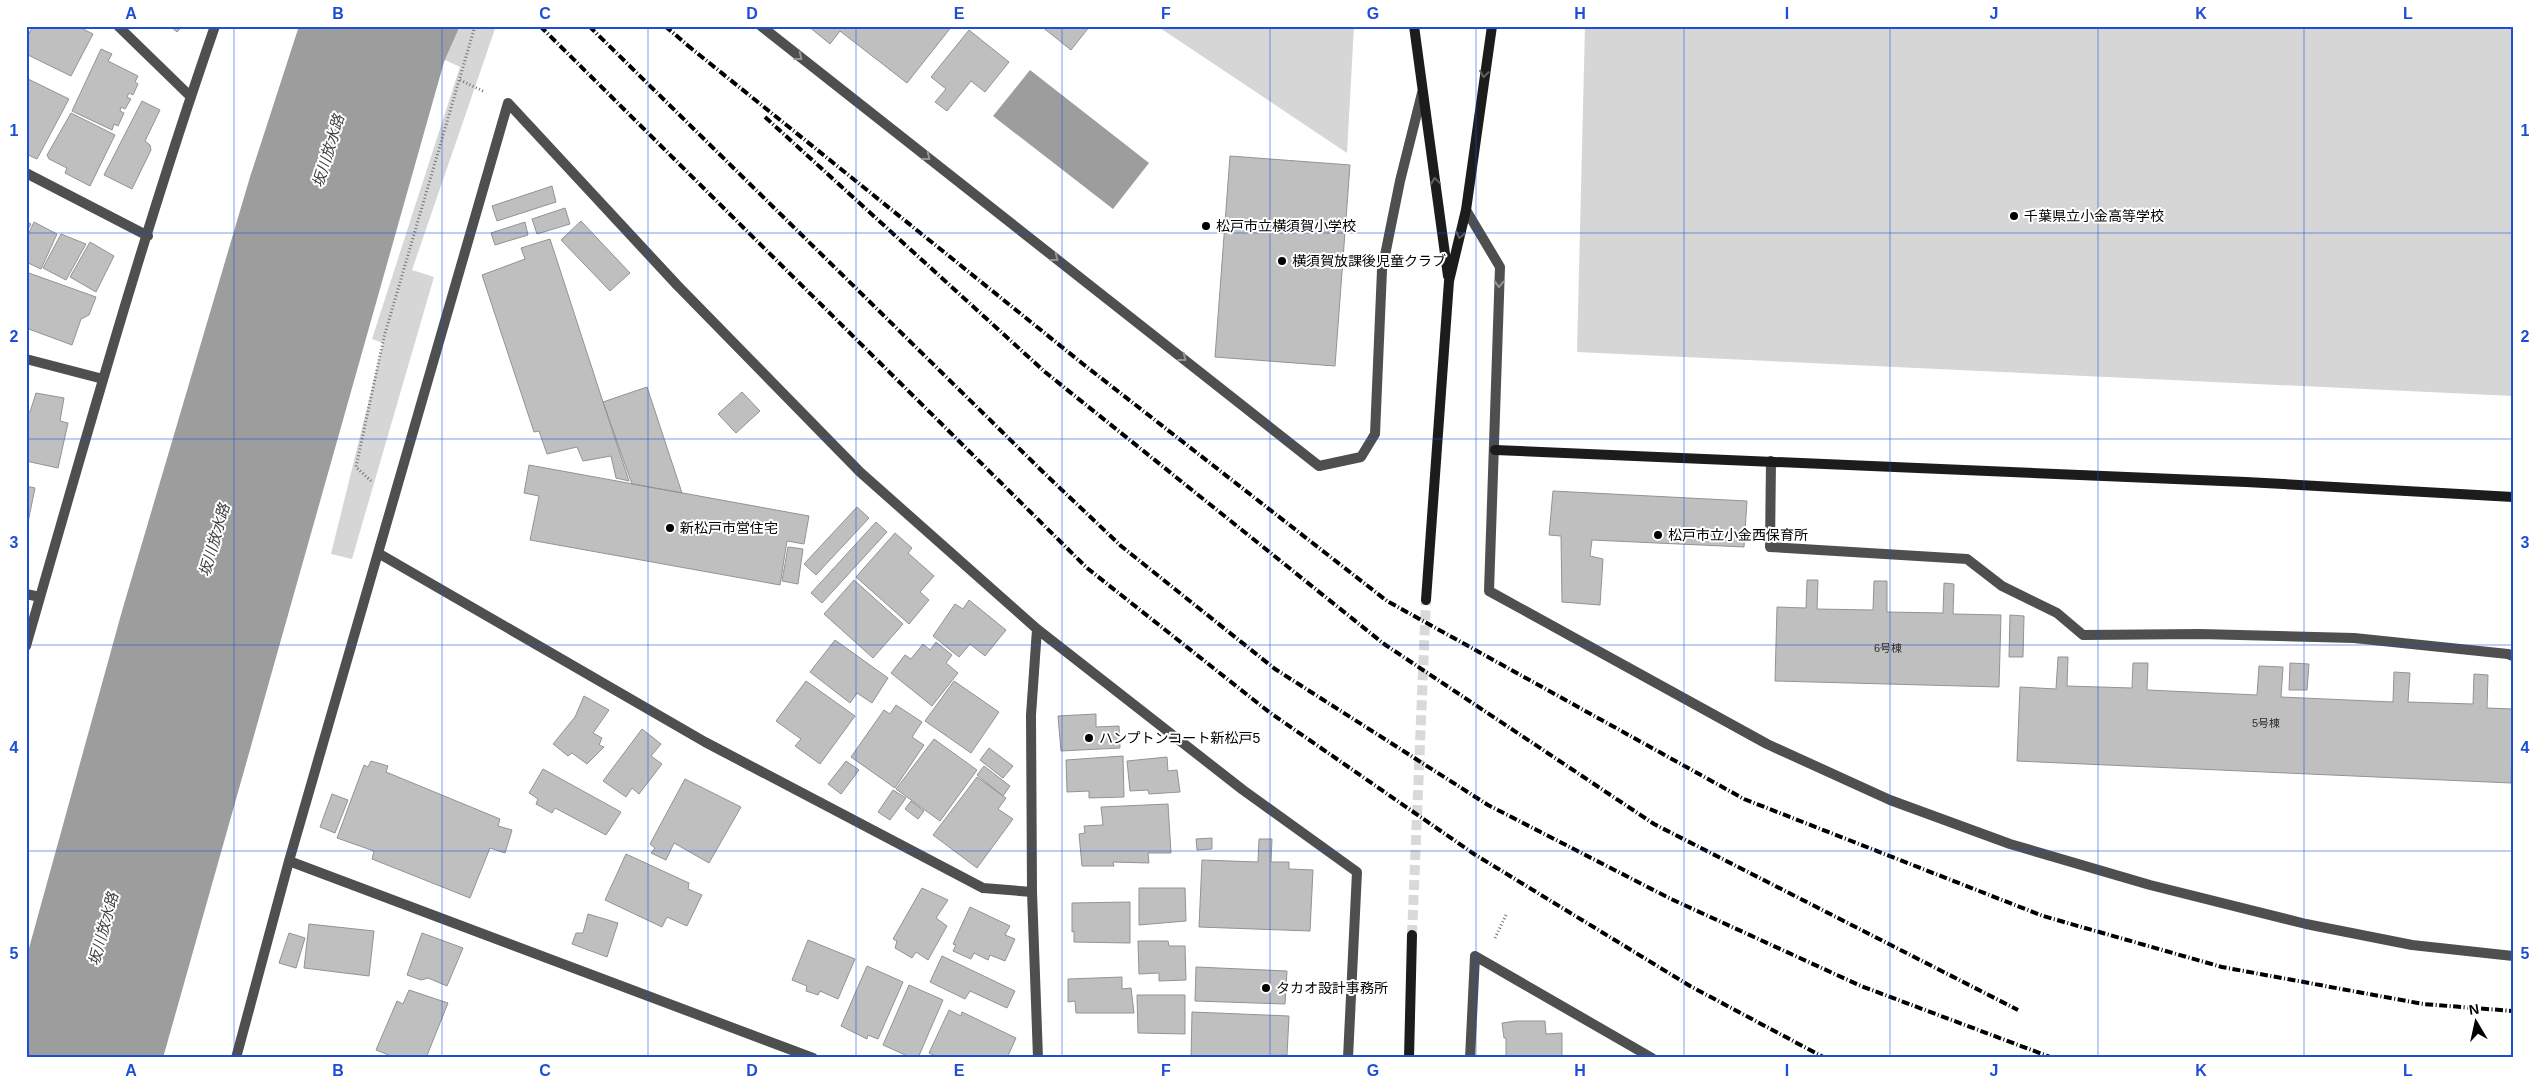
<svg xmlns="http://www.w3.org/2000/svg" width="2539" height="1084" viewBox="0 0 2539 1084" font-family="Helvetica,'Noto Sans JP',sans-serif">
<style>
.green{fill:#d6d6d6}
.water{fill:#9d9d9d}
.building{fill:#bfbfbf;stroke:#939393}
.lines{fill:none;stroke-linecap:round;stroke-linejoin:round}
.secondary-tunnel{stroke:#d9d9d9;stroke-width:10;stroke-dasharray:10 5;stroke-linecap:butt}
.path{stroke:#717171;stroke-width:3;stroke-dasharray:1 2.5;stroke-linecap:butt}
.lane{stroke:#4f4f4f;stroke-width:10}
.street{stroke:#4f4f4f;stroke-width:10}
.secondary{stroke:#1c1c1c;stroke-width:10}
.rail{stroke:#000;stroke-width:4;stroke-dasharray:8 2.5 1 2.5;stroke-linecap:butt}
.oneway{stroke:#959595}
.oneway2{stroke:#606060}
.grid{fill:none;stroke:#1d4ed8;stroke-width:1;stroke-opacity:0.55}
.poi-dot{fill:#000;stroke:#fff;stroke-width:2}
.labels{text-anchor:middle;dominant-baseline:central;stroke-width:4;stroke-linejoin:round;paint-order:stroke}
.number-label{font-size:11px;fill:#303030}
.poi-label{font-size:14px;fill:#000;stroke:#fff;text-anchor:start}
.water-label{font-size:15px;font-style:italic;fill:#3e3e3e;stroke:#fff}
.neatline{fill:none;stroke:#1d4ed8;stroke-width:2}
.grid-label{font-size:16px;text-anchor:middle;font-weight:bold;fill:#1d4ed8}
</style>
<rect width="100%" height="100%" fill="#fff"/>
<path class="green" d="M460,26h36l-84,244 22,7 -82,282 -21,-5 52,-211 -11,-4 88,-272 -15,-7z
M1157,26h197l-7,127z
M1585,26h928v370l-936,-44z"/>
<path class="water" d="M299,26h161l-16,36 -281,996h-137v-99l96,-348 128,-434z
M1030,70l119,93 -36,46 -120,-93z"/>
<path class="building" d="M33,26h44l16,8 -22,42 -45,-22v-15z
M170,26h13l-6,6z
M808,26h144l-45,57 -67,-52 -10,13z
M1041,26h49l-19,24z
M969,30l40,32 -24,30 -14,-11 -24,30 -12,-9 11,-13 -15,-12z
M101,49l11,5 -4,7 30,15 -3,6 3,2 -5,11 -4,-2 -2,4 4,2 -6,10 -4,-2 -1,4 4,2 -6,13 -4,-2 -2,6 -40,-19z
M26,78l43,21 -32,60 -11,-5z
M142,101l18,9 -15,31 5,4 1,5 -19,39 -28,-14z
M71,113l44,22 -25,51 -25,-13 2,-5 -18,-9 -2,-4z
M1230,156l120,9 -15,201 -120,-9z
M552,186l4,16 -59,19 -5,-15z
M565,208l5,16 -33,10 -5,-15z
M26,221l5,3 -5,9z
M581,221l49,52 -20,18 -49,-51z
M34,222l23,12 -16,35 -15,-7v-23z
M525,222l3,13 -33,10 -4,-12z
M61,234l25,10 -20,36 -23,-12z
M550,239l53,163 26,79 -13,-3 -5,-22 -28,5 -6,-14 -30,7 -8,-23 -5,1 -52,-157 43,-16 -4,-11z
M90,242l24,14 -18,36 -26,-15z
M26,272l70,25 -7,18 -8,4 -9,26 -46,-17z
M647,387l35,106 -50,-9 -29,-82z
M742,392l18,19 -24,22 -18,-19z
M36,393l28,5 -4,23 8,2 -10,45 -32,-7v-49h4z
M529,465l280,51 -5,28 -17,-3 -7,44 -250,-45 9,-44 -15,-3z
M26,486l9,2 -9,44z
M1553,491l194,10 -3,46 -152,-7 -2,16 13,3 -3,46 -38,-3 -1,-66 -12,-1z
M857,507l12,11 -53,57 -12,-11z
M876,522l11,10 -65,71 -11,-10z
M895,533l17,15 -4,5 26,23 -14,16 9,8 -20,24 -53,-47z
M788,547l15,2 -5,35 -16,-3z
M854,580l49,44 -30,34 -49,-44z
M1807,580h11l-1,29 56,1 1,-29h13v31l56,1 1,-30 10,1 -1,30 48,1 -2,72 -224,-6 2,-74 29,1z
M969,600l37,30 -21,26 -15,-12 -11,13 -26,-21 22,-32 8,5z
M2010,615l14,1 -1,41h-14z
M835,640l53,38 -16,25 -15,-10 -7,10 -40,-31z
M936,642l16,13 -6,8 12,10 -26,33 -41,-33 14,-18 6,4 12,-15 7,6z
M2058,657h10l-1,29 65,2 1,-25h15l-1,27 110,5 2,-29 24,1 -2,30 112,5 1,-30 16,1 -2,29 65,2 1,-30 14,1 -1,33 26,1 -2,74 -494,-22 3,-74 36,2z
M2290,663l19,1 -2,26h-18z
M806,681l49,35 -35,48 -25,-18 6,-7 -25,-18z
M954,681l45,31 -28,41 -46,-32z
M584,696l25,14 -16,23 9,5 -3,7 5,2 -17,17 -15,-11 -4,3 -15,-12 22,-27z
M896,705l26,17 -10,15 12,8 -29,43 -44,-31 33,-47 6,4z
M1096,714v13l23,-1 1,22 -59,3 -3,-35z
M642,729l19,15 -10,12 11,8 -23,30 -7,-6 -6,9 -23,-16z
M934,739l43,31 -37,51 -44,-32z
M989,748l24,18 -10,12 -23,-18z
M1123,756l1,41 -35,1v-7l-22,1 -1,-32z
M1167,757l1,14 9,-1 3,22 -31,2 -1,-4 -18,1 -3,-30z
M371,761l17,5 -2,6 114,47 -2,7 14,4 -7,23 -15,-5 -20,50 -98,-39 2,-8 -37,-13 27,-73 4,2z
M846,761l13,9 -18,24 -13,-10z
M984,766l26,20 -7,10 -26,-21z
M543,769l78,43 -15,23 -51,-27 -3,5 -16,-9 2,-5 -9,-6z
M977,777l29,21 -8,11 15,10 -36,49 -44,-33z
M685,779l56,28 -32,56 -35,-20 -8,17 -15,-7 4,-5 -5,-4z
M893,790l13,8 -16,22 -12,-8z
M332,794l16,6 -13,33 -15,-6z
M911,801l13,10 -6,8 -13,-10z
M1168,804l3,49h-23l1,10 -36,-1 1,4h-32l-3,-32 6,-1 -1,-7 19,-1 -2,-18z
M1212,838v11l-15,1 -1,-11z
M1259,839h13l-1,23h18v7l24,1 -3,61 -111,-4 3,-67 56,2z
M626,854l63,29 -1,6 14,6 -15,31 -20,-9 -5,10 -57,-27z
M922,888l26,12 -12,18 11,8 -19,34 -12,-8 -4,6 -17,-10 2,-7 -4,-2z
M1139,888h46l1,33 -47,4z
M1130,902v41l-56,-1v-11l-2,1v-29z
M970,907l40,19 -5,9 10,4 -10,22 -15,-6 -2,5 -14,-7 -3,6 -18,-8 3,-6 -3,-1z
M588,914l30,9 -11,34 -35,-13 4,-11h7z
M309,924l65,7 -5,45 -65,-8z
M289,933l16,5 -9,30 -17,-5z
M422,933l41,15 -16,38 -19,-8 -7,2 -14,-5z
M808,940l47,19 -17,40 -18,-8 -2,4 -12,-4 1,-5 -15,-6z
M1138,941h30l1,5h16l1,34 -27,1v-8l-20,1z
M942,956l73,35 -8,17 -37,-17 -5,8 -35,-17z
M867,966l36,16 -25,57 -10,-4 -1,4 -26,-13z
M1196,967l91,4 -2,33 -90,-3z
M1122,977v12l9,-1 3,25h-58l-1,-12 -7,1v-23z
M909,985l34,15 -25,58h-6l-29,-13z
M409,990l39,13 -22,55h-30l-20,-8 21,-49 6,3z
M1137,995h48v39l-47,-1z
M949,1010l12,6 1,-4 54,26 -9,20h-67l-11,-5z
M1192,1012l97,4 -2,39 -96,3z
M1516,1021h29l1,13 16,-1v24l-56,1v-20h-2l-2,-15z"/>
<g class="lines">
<path class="secondary-tunnel" d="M1412,935l14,-335"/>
<path class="path" d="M460,80l25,12
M371,481l-15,-14 28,-130 91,-311
M1495,938l12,-25"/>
<path class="lane" d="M1771,461l-1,86 197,12 35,27 55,27 26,22 117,-1 154,4 154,16 5,2"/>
<path class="street" d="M118,26l73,71
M761,26l558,440 42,-9 14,-23 7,-164 18,-89 22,-88
M26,173l122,63
M1466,210l34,57 -11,324 278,153 123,56 120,44 140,41 156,39 106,21 101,11
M26,359l77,20
M378,553l327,189 278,146 49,4
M26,594l14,3
M1037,629l-6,86 1,177 6,166
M26,646c60,-208 118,-416 189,-620
M289,861l524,197
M236,1058l53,-197 219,-758 169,182 183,187 177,157 206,161 114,82 -9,186
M1470,1058l5,-102 177,102"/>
<path class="secondary" d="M1414,26l34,250
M1495,450l751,32 267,15
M1426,600l23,-319 17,-71 26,-184
M1409,1058l3,-123"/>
<path class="rail" d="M540,26l547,542 182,144 205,142 216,132 135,72
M589,26l454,446 78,74 154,123 213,136 183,94 190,87 192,72
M665,26l27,23
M687,45l396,319 304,237 357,198 299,117 179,51 201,37 90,7
M765,117l280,255 339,272 270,180 364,186"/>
</g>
<defs><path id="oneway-chevron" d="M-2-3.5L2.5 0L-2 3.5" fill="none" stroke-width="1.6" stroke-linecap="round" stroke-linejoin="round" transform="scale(1.25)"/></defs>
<g class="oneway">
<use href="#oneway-chevron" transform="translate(799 57) rotate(38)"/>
<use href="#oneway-chevron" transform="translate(927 157) rotate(38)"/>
<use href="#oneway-chevron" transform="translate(1055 258) rotate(38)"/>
<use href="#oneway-chevron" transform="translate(1499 284) rotate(92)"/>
<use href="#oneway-chevron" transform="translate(1183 358) rotate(38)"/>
</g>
<g class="oneway2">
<use href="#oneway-chevron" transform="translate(1484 74) rotate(99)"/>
<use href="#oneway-chevron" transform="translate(1435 181) rotate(-98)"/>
<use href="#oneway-chevron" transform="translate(1460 235) rotate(104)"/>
</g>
<path class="grid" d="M234,26v1032M442,26v1032M648,26v1032M856,26v1032M1062,26v1032M1270,26v1032M1476,26v1032M1684,26v1032M1890,26v1032M2098,26v1032M2304,26v1032M26,233h2487M26,439h2487M26,645h2487M26,851h2487"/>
<g class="poi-dot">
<circle cx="2014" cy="216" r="5"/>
<circle cx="1206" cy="226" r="5"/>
<circle cx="1282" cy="261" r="5"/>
<circle cx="670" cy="528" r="5"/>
<circle cx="1658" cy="535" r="5"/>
<circle cx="1089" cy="738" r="5"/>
<circle cx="1266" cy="988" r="5"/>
</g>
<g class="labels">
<g class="number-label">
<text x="1888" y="648">6号棟</text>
<text x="2266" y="723">5号棟</text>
</g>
<g class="poi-label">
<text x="2024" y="216">千葉県立小金高等学校</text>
<text x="1216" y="226">松戸市立横須賀小学校</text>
<text x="1292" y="261">横須賀放課後児童クラブ</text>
<text x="680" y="528">新松戸市営住宅</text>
<text x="1668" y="535">松戸市立小金西保育所</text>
<text x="1099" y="738">ハンプトンコート新松戸5</text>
<text x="1276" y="988">タカオ設計事務所</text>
</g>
<g class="water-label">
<text transform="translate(328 151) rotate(-73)">坂川放水路</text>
<text transform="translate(214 540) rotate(-74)">坂川放水路</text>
<text transform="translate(103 929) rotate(-75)">坂川放水路</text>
</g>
</g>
<rect width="2539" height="1084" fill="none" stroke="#ffffff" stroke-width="55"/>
<g transform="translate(2476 1022) rotate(351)" stroke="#ffffff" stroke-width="4" paint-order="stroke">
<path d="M0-4L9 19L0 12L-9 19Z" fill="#000000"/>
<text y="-8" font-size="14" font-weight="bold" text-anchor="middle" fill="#000000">N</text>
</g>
<rect x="28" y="28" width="2484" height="1028" class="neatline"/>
<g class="grid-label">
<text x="131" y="19">A</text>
<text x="338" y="19">B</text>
<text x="545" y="19">C</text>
<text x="752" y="19">D</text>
<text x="959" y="19">E</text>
<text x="1166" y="19">F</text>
<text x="1373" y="19">G</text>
<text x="1580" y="19">H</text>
<text x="1787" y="19">I</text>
<text x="1994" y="19">J</text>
<text x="2201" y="19">K</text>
<text x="2408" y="19">L</text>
<text x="14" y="136">1</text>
<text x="2525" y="136">1</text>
<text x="14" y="342">2</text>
<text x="2525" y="342">2</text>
<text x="14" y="548">3</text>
<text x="2525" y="548">3</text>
<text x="14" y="753">4</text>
<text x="2525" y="753">4</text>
<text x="14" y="959">5</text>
<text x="2525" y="959">5</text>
<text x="131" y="1076">A</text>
<text x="338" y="1076">B</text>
<text x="545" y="1076">C</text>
<text x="752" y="1076">D</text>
<text x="959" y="1076">E</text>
<text x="1166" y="1076">F</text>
<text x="1373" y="1076">G</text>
<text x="1580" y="1076">H</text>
<text x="1787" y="1076">I</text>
<text x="1994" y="1076">J</text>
<text x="2201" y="1076">K</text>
<text x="2408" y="1076">L</text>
</g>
</svg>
